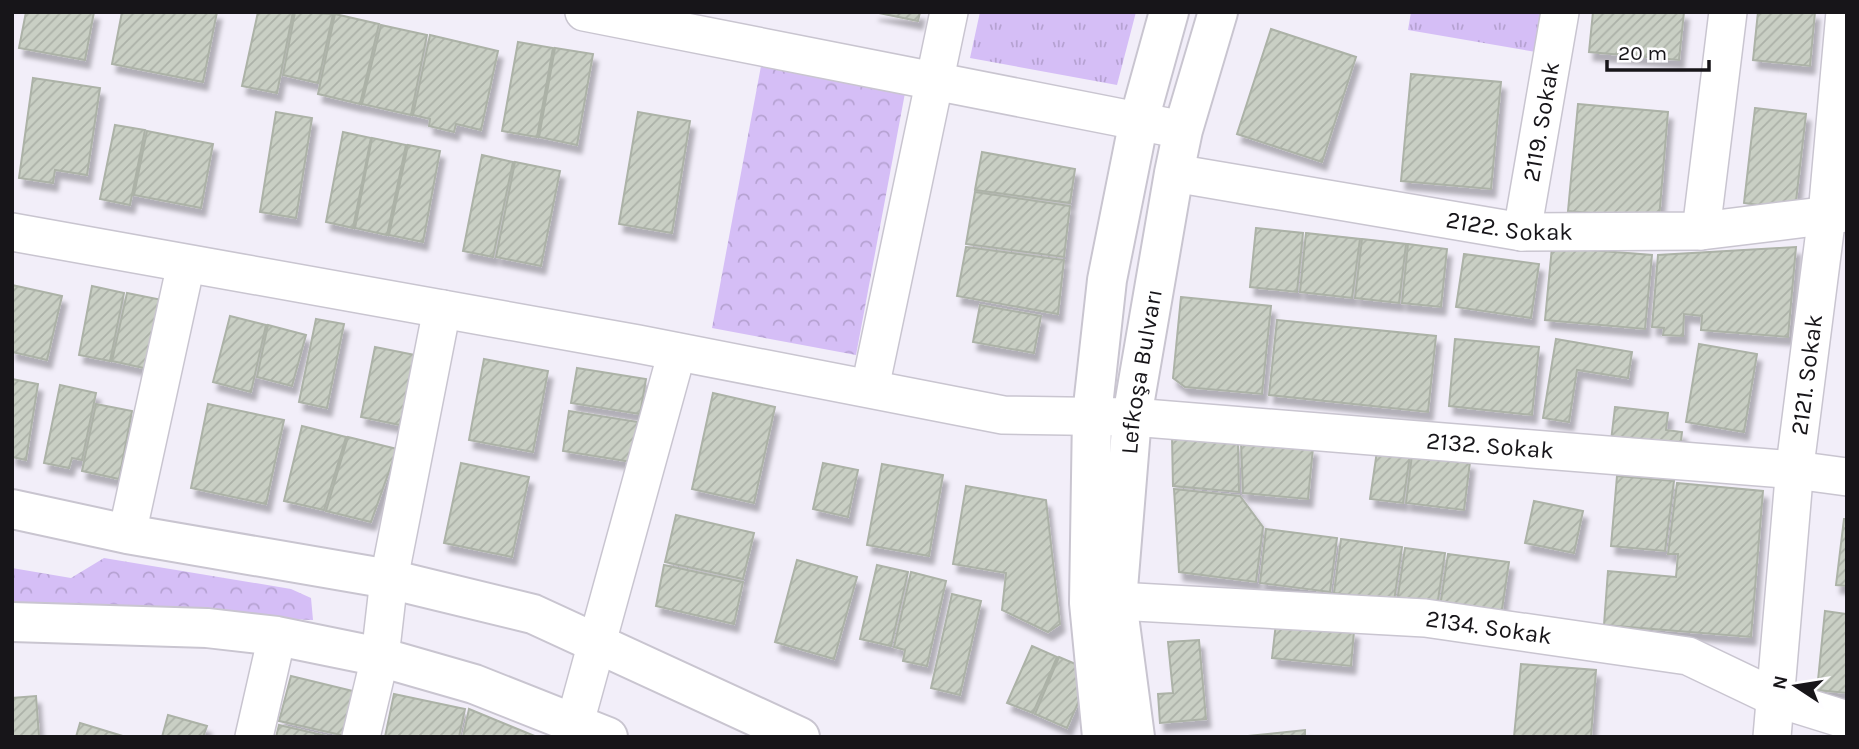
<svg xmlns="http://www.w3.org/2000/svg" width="1859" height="749" viewBox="0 0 1859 749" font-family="Karla,sans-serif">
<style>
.grass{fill:url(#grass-tufts)}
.park{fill:url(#park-crowns)}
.building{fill:url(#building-hatch);stroke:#acb2a7;stroke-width:2;filter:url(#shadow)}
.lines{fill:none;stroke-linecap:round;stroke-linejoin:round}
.street-casing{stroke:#c9c5d0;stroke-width:40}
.secondary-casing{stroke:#c9c5d0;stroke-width:42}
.street{stroke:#fff;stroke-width:37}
.secondary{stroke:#fff;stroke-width:38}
.labels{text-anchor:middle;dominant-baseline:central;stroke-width:6;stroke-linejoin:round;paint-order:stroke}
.street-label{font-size:24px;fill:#171519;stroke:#fefdff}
</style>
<defs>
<pattern id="grass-tufts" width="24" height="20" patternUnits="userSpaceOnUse" patternTransform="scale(1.75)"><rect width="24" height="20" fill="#d5bef6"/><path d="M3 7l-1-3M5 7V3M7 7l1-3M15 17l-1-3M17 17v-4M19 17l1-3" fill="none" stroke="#b6a2d2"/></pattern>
<pattern id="park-crowns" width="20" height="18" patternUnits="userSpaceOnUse" patternTransform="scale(1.75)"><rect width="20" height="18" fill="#d5bef6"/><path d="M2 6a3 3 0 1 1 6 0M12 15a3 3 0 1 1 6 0" fill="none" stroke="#b6a2d2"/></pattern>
<pattern id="building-hatch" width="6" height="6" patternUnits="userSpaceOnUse" patternTransform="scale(1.75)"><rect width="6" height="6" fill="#c9cfc4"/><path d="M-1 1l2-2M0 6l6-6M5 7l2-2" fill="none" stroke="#acb1a8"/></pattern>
<filter id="shadow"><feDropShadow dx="4.5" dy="8" stdDeviation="2" flood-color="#0004"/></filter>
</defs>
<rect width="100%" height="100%" fill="#f2eef9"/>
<path class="grass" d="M980,12h156l-19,73 -147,-27z
M1411,12h132l-7,40 -128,-22z"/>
<path class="park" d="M761,66l144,27 -49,262 -144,-27z
M104,558l187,31 20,9 2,22 -301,-11v-41l59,10z"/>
<path class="building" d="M26,12h68l-9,48 -66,-12z
M122,12h95l-14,70 -91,-18z
M258,12h35l-16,81 -35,-7z
M295,12l38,2 -15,69 -35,-8z
M874,12h46l-2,9z
M1593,12h91l-5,48 -90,-8z
M1758,12h57l-5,54 -57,-6z
M335,14l44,10 -19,80 -42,-10z
M381,25l46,10 -16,80 -49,-11z
M1271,29l85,28 -34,105 -85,-28z
M430,35l68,16 -17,79 -25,-6 -2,8 -25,-6 1,-7 -17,-4z
M518,42l35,6 -16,89 -35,-6z
M555,48l38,6 -16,91 -38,-8z
M1411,74l90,8 -10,107 -90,-8z
M33,78l67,10 -13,87 -32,-5 -2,13 -34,-5z
M1578,104l90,8 -9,107 -91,-8z
M1755,108l51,6 -11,96 -51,-7z
M276,112l36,6 -16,100 -36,-6z
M638,112l52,9 -18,112 -53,-9z
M115,125l30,5 -15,75 -30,-6z
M147,131l66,13 -12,64 -67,-13z
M343,132l28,6 -18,90 -27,-6z
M372,138l34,7 -19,90 -32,-7z
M408,145l32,6 -17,91 -34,-7z
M982,152l93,17 -5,34 -95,-13z
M482,155l31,7 -20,95 -30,-6z
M515,162l45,9 -19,95 -45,-9z
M975,192l95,14 -6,51 -98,-13z
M1256,228l47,5 -6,59 -47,-5z
M1306,233l54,6 -8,59 -52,-6z
M1362,239l44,5 -7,59 -44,-5z
M1408,244l39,5 -6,58 -39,-4z
M966,247l98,13 -6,54 -101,-18z
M1552,247l100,8 -7,74 -100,-9z
M1796,247l-8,90 -87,-7 1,-14 -18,-2 -1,22 -20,-1 1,-7 -12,-1 6,-72z
M1464,254l75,10 -8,54 -75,-11z
M12,285l50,11 -15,64 -35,-8z
M92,286l32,7 -14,68 -31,-6z
M127,293l35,7 -14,69 -36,-8z
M1181,297l90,9 -9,88 -77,-7 -12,-9z
M980,305l61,11 -7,37 -61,-11z
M230,316l36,9 -15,67 -38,-10z
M316,319l28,5 -17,84 -28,-6z
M1277,320l159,16 -8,76 -159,-17z
M268,325l38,10 -14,51 -35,-9z
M1455,339l84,8 -7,68 -83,-9z
M1556,339l76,13 -4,26 -51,-8 -8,52 -26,-4z
M1699,344l58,10 -13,78 -58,-10z
M375,347l40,8 -15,70 -39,-8z
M484,359l64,12 -15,81 -64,-12z
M577,368l69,11 -6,35 -69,-11z
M12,379l26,5 -12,76 -14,-3z
M60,385l36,8 -14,67 -10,-2 -3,10 -25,-5z
M713,393l62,14 -21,96 -62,-14z
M96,404l36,7 -13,68 -37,-8z
M208,404l76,16 -18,84 -75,-16z
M1615,407l53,6 -2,17 16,2 -2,17 -69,-8z
M569,411l69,11 -6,40 -69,-11z
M302,426l44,11 -22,73 -40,-9z
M1172,436l66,7 1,49 -66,-6z
M348,437l49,12 -26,73 -45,-11z
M1241,443l72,5 -5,51 -65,-6z
M1377,451l33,4 -7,48 -33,-4z
M1412,455l58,7 -6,48 -58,-7z
M461,463l68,14 -17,80 -68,-14z
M823,463l35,7 -10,47 -35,-8z
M882,464l61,11 -14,81 -62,-11z
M1617,476l57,5 -9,70 -54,-5z
M1677,483l86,8 -12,146 -147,-12 4,-54 68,6 2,-23h-10z
M966,486l80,14 14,124 -12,8 -46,-22 4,-37 -53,-9z
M1174,489l66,7 23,31 -7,55 -77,-10z
M1534,501l49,10 -9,42 -49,-10z
M676,515l78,18 -11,46 -78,-17z
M1844,519h3v67l-11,-1z
M1266,529l71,9 -7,54 -70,-9z
M1341,539l61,8 -8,54 -60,-8z
M1405,548l40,5 -8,54 -40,-5z
M1448,554l61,8 -8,54 -61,-9z
M797,560l60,17 -23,82 -59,-17z
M664,565l79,17 -9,42 -78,-18z
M877,565l31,7 -17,74 -31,-7z
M911,572l35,9 -19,85 -24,-5 2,-11 -11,-3z
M952,594l29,7 -21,94 -29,-7z
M1825,611l22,3v79l-30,-3z
M1276,623l78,8 -3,35 -79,-8z
M1199,640l7,79 -46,4 -2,-29 15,-1 -5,-51z
M1032,646l25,11 -24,56 -26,-10z
M1059,657l33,14 -25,57 -32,-14z
M1521,664l75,6 -5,67h-77z
M291,676l70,17 -11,44 -71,-16z
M394,694l71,15 -6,28h-74z
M36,696l3,40 -27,1v-39z
M469,709l68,28h-74z
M168,715l39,11 -4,11h-41z
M80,723l46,14h-50z
M279,725l52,12h-55z
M1305,730v7h-67z"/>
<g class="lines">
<defs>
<g id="street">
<path d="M584,12l599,118"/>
<path id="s1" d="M1174,173l348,59 179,-1 146,-18"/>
<path d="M1701,231l27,-219"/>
<path id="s2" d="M12,232l626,112 365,71 129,2 663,53 52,7"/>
<path id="s3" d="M1522,232l38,-220"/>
<path d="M870,388l79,-376"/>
<path d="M127,534l59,-270"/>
<path id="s4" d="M1117,601l308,17 263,38 88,42 71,22"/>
<path d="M254,737l23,-101"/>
<path d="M361,737l19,-80 9,-78 53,-270"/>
<path d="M571,737l106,-385"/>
<path id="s5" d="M1772,737l23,-271 32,-251 18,-203"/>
</g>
<g id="secondary">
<path d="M12,509l115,25 262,45 144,35 267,123"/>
<path d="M12,622l195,6 70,8 103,21 94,27 134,53"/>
<path d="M1102,737l-13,-134 3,-188 15,-135 32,-160 30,-108"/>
<path id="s6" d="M1135,737l-18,-136 15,-184 42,-244 9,-43 35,-118"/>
</g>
</defs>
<use href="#street" class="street-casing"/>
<use href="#secondary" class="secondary-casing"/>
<use href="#street" class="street"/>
<use href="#secondary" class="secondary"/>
</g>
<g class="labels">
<g class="street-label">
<text stroke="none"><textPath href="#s3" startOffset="112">2119. Sokak</textPath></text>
<text stroke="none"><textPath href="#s1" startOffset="340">2122. Sokak</textPath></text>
<text stroke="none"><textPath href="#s6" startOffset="368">Lefkoşa Bulvarı</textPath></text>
<text stroke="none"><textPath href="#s5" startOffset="364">2121. Sokak</textPath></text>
<text stroke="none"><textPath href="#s2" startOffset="1496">2132. Sokak</textPath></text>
<text stroke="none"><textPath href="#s4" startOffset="373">2134. Sokak</textPath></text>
</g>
</g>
<rect width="1859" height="749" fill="none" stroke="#171519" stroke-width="28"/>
<g transform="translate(1796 686) rotate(282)" stroke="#fefdff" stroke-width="5" paint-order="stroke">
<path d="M0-5L12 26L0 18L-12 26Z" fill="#171519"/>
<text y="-10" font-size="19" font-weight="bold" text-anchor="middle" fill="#171519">N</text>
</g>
<path d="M1607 60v10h102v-10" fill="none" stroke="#171519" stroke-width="3.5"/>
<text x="1618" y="60" font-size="21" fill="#171519" stroke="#fefdff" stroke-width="5" paint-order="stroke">20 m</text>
</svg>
